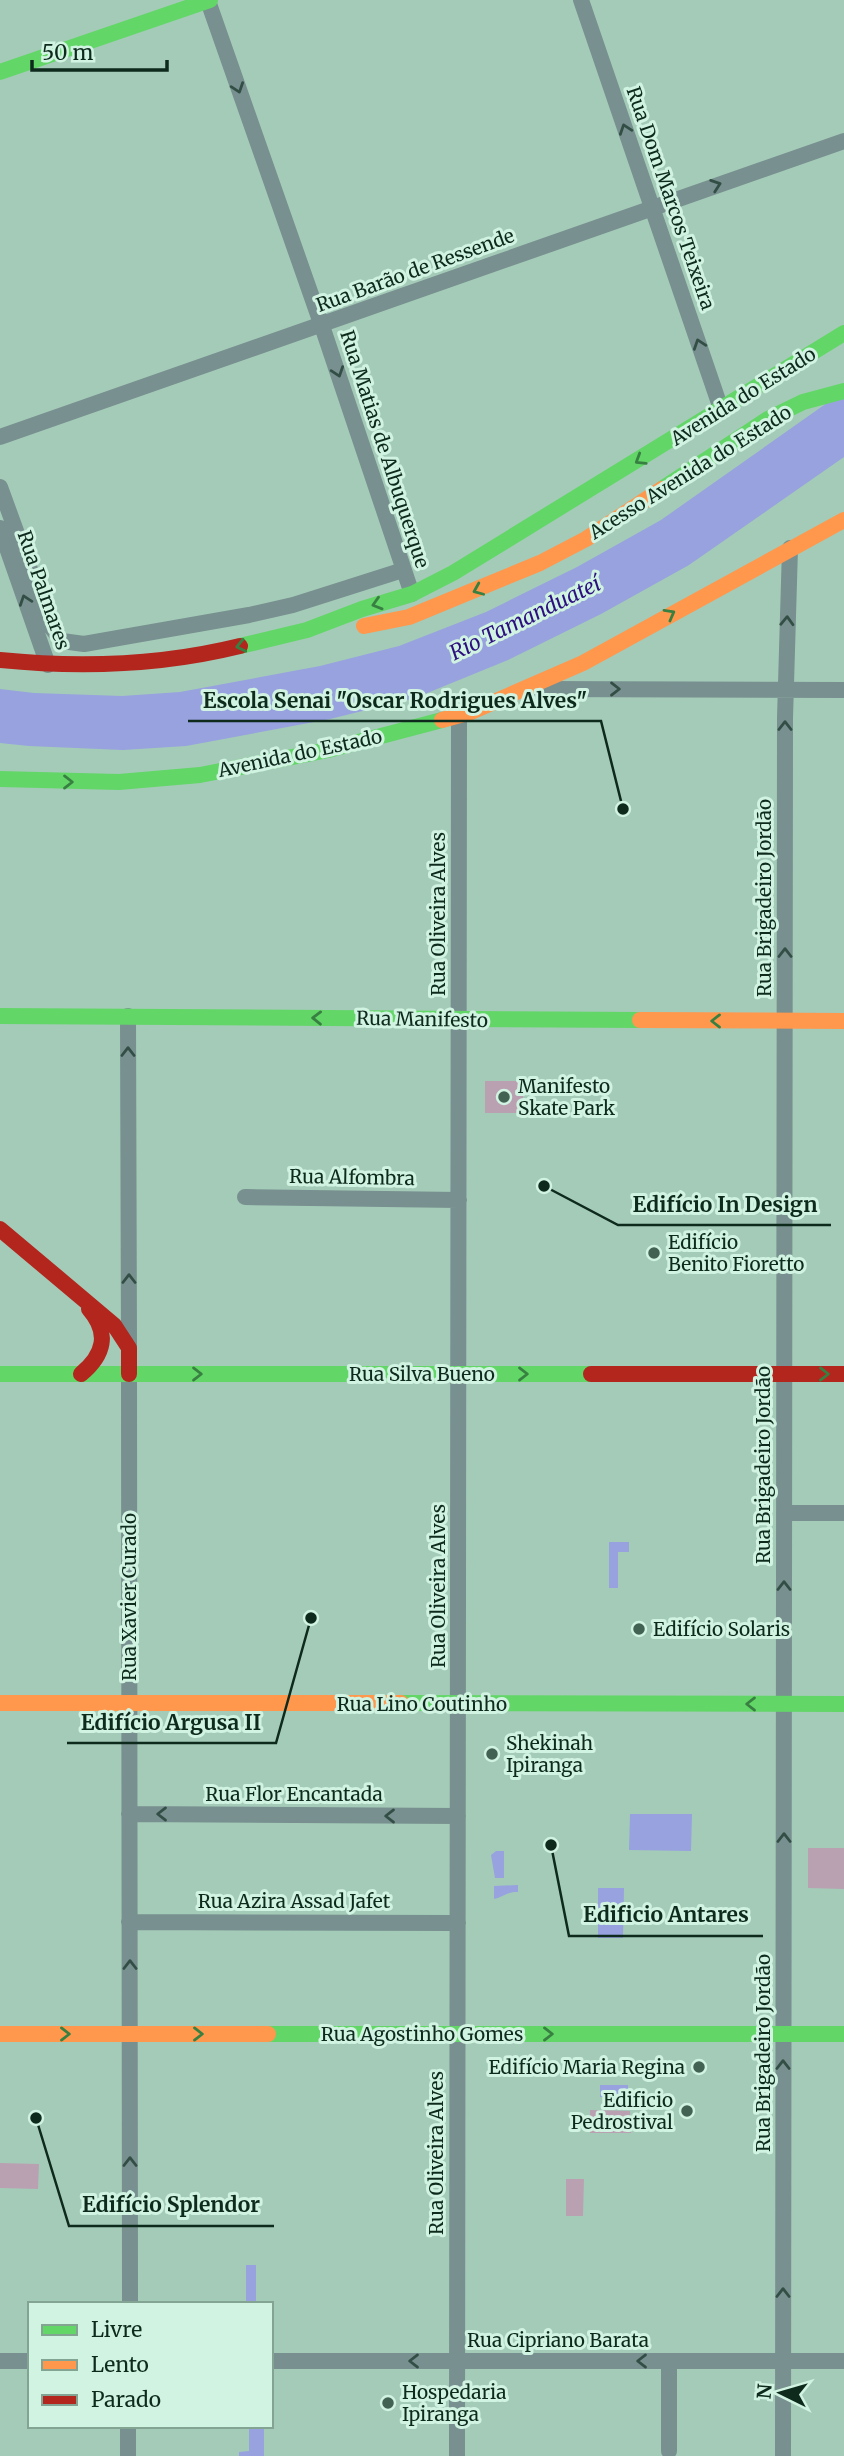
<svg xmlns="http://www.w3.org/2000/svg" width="844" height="2456" viewBox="0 0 844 2456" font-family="Merriweather,serif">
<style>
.green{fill:#b9a1b2}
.water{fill:#97a2de}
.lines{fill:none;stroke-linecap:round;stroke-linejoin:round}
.street{stroke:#78908f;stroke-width:16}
.fast{stroke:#63d668;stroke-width:16}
.slow{stroke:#ff974d;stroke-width:16}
.jam{stroke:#b3261e;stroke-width:16}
.oneway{stroke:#324e45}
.oneway2{stroke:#388042}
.poi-dot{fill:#426253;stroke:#d1f3e1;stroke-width:2.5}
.labels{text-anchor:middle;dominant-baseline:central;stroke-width:6;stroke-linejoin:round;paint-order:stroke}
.street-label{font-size:19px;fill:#0d2a1d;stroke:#d1f3e1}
.poi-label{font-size:19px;fill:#0d2a1d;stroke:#d1f3e1;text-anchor:start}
.water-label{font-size:21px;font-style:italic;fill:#2c107f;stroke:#d1f3e1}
.leader{fill:none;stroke:#0d2a1d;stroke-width:2.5}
.callout-dot{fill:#0d2a1d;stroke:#d1f3e1;stroke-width:2.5}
.callout-label{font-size:21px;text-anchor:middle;font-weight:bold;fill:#0d2a1d;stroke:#d1f3e1;stroke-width:6;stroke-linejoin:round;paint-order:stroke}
</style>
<rect width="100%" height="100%" fill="#a4cbb8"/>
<path class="green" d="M485,1081h38v32h-38z
M808,1848h36v41l-36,-1z
M590,2110l40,1 1,22h-41z
M0,2163l39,1 -1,25 -38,-1z
M566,2179h18l-1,37h-17z"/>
<path class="water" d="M844,391v66l-155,108 -88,49 -93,46 -93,38 -85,21 -144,27 -63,4 -94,-4 -29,-3v-54l34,4 88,3 58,-4 140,-26 79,-20 87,-34 91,-45 84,-47z
M609,1542h20v10h-11v36h-9z
M630,1814h62l-1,37 -62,-1z
M496,1851h8v27h-9l-4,-23z
M518,1885v7c-10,-1 -15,5 -24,7v-13z
M598,1888h26l-1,50h-25z
M600,2085h28v11l-28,1z
M246,2265h10v39h-10z
M249,2426h15v30h-25v-4l10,-1z"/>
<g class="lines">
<path class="street" d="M581,0l140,409
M208,1l114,325 90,268
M0,437l844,-296
M0,487l51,140 11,14 22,3 165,-29 44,-10 110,-35
M0,528l48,137
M538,689l306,1
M128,1016l1,332
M245,1197l214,3
M129,1374l1,930
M784,1513h60
M129,1814l329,2
M129,1922l329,1
M0,2361h30
M271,2361h573
M669,2361v90
M128,2426v30
M457,2456l2,-1741
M783,2456l2,-1738 5,-170"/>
<path class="fast" d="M0,72l210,-72
M662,489l106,-70 35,-17 41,-11
M240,646l67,-16 55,-21 50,-15 41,-21 391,-240
M0,779l119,3 81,-7 128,-25 114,-30
M0,1016l640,4
M0,1374h591
M401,1703l443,1
M268,2034h576"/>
<path class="slow" d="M364,626l45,-9 131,-54 46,-24 76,-50
M442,720l29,-8 112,-49 261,-143
M640,1020l204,1
M0,1703h401
M0,2034h268"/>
<path class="jam" d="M0,660c79,8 163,5 240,-14
M0,1229l114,96 15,23v26
M81,1374c23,-19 29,-41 8,-65
M591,1374h253"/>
</g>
<defs><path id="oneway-chevron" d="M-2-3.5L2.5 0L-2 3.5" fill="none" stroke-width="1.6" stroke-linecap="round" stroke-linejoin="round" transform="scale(1.75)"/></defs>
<g class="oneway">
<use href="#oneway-chevron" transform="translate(238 88) rotate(71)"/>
<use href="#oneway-chevron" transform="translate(625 129) rotate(-109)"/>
<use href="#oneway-chevron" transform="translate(716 185) rotate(-19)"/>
<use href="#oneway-chevron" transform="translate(699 344) rotate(-109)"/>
<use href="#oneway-chevron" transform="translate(338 372) rotate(71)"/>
<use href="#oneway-chevron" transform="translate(25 600) rotate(-109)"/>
<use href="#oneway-chevron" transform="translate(787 621) rotate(-88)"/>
<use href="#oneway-chevron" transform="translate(615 689)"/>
<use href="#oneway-chevron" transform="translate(785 726) rotate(-90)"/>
<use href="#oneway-chevron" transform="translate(785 953) rotate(-90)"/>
<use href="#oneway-chevron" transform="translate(128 1052) rotate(-90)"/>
<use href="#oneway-chevron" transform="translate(129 1279) rotate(-90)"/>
<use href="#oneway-chevron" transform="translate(784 1586) rotate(-90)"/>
<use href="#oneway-chevron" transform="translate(162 1814) rotate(-180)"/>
<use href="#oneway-chevron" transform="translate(390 1816) rotate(-180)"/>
<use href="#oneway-chevron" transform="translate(784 1838) rotate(-90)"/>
<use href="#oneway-chevron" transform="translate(130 1965) rotate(-90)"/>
<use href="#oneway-chevron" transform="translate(783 2065) rotate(-90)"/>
<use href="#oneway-chevron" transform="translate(130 2162) rotate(-90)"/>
<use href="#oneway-chevron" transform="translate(783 2293) rotate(-90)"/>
<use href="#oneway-chevron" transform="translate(414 2361) rotate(180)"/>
<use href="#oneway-chevron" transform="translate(642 2361) rotate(180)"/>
</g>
<g class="oneway2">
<use href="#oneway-chevron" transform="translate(640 460) rotate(148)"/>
<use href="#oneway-chevron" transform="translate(478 590) rotate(157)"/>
<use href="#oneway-chevron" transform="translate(377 604) rotate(163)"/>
<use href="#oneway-chevron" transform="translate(670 614) rotate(-29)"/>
<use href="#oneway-chevron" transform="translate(241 646) rotate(167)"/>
<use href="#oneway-chevron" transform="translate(68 782)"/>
<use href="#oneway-chevron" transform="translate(317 1018) rotate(-179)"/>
<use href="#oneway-chevron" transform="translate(716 1021) rotate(-180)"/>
<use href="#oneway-chevron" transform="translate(197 1374)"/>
<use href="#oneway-chevron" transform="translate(523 1374)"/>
<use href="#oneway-chevron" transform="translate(824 1374)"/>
<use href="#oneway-chevron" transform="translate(751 1704) rotate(-180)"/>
<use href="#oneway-chevron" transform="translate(65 2034)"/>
<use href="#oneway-chevron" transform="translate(198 2034)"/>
<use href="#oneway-chevron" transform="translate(548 2034)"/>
</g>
<g class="poi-dot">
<circle cx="504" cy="1097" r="7"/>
<circle cx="654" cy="1253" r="7"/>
<circle cx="639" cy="1629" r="7"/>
<circle cx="492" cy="1754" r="7"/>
<circle cx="699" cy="2067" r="7"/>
<circle cx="687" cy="2111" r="7"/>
<circle cx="388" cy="2403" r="7"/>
</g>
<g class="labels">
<g class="street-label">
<text transform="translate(671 198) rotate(71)">Rua Dom Marcos Teixeira</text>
<text transform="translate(415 270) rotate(-20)">Rua Barão de Ressende</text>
<text transform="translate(743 396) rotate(-32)">Avenida do Estado</text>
<text transform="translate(385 449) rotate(72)">Rua Matias de Albuquerque</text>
<text transform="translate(690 472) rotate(-32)">Acesso Avenida do Estado</text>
<text transform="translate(44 590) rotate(71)">Rua Palmares</text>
<text transform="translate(300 753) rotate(-12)">Avenida do Estado</text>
<text transform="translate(764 898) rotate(-90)">Rua Brigadeiro Jordão</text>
<text transform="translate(438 914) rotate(-90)">Rua Oliveira Alves</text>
<text transform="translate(422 1019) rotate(1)">Rua Manifesto</text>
<text transform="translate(352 1177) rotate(1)">Rua Alfombra</text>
<text x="422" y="1374">Rua Silva Bueno</text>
<text transform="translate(763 1465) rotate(-90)">Rua Brigadeiro Jordão</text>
<text transform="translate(438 1586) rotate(-90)">Rua Oliveira Alves</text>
<text transform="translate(129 1597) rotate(-90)">Rua Xavier Curado</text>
<text x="422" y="1704">Rua Lino Coutinho</text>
<text x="294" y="1794">Rua Flor Encantada</text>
<text x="294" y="1901">Rua Azira Assad Jafet</text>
<text x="422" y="2034">Rua Agostinho Gomes</text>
<text transform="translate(763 2053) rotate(-90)">Rua Brigadeiro Jordão</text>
<text transform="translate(436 2153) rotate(-90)">Rua Oliveira Alves</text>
<text x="558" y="2340">Rua Cipriano Barata</text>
</g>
<g class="poi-label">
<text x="518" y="1086">Manifesto<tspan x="518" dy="22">Skate Park</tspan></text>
<text x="668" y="1242">Edifício<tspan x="668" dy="22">Benito Fioretto</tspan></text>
<text x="653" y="1629">Edifício Solaris</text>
<text x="506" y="1743">Shekinah<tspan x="506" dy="22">Ipiranga</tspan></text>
<text x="685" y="2067" text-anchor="end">Edifício Maria Regina</text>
<text x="673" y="2100" text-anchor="end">Edificio<tspan x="673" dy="22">Pedrostival</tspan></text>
<text x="402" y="2392">Hospedaria<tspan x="402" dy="22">Ipiranga</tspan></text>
</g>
<g class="water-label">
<text transform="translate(525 618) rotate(-26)">Rio Tamanduateí</text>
</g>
</g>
<path class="leader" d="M623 809L601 721H188M544 1186L618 1225H831M311 1618L276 1743H67M551 1845L569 1936H763M36 2118L69 2226H274"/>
<g class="callout-dot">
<circle cx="623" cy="809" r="7"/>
<circle cx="544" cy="1186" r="7"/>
<circle cx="311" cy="1618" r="7"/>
<circle cx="551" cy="1845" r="7"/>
<circle cx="36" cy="2118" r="7"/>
</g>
<g class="callout-label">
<text x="395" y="708">Escola Senai "Oscar Rodrigues Alves"</text>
<text x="725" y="1212">Edifício In Design</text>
<text x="171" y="1730">Edifício Argusa II</text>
<text x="666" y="1922">Edificio Antares</text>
<text x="171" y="2212">Edifício Splendor</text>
</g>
<rect x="28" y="2302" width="245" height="126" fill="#d1f3e1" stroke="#83a393" stroke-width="2"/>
<rect x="42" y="2325" width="35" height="10" fill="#63d668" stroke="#83a393" stroke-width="2"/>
<text x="91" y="2337" font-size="21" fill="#0d2a1d">Livre</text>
<rect x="42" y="2360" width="35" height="10" fill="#ff974d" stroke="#83a393" stroke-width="2"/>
<text x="91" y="2372" font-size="21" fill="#0d2a1d">Lento</text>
<rect x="42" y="2395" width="35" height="10" fill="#b3261e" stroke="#83a393" stroke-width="2"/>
<text x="91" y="2407" font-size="21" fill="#0d2a1d">Parado</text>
<g transform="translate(781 2393) rotate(275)" stroke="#d1f3e1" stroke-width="5" paint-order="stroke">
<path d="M0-5L12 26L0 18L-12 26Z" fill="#0d2a1d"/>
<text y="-10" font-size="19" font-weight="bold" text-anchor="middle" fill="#0d2a1d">N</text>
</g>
<path d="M32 60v10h135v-10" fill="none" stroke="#0d2a1d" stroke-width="3.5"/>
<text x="42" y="60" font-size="21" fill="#0d2a1d" stroke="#d1f3e1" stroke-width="5" paint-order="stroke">50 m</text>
</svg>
